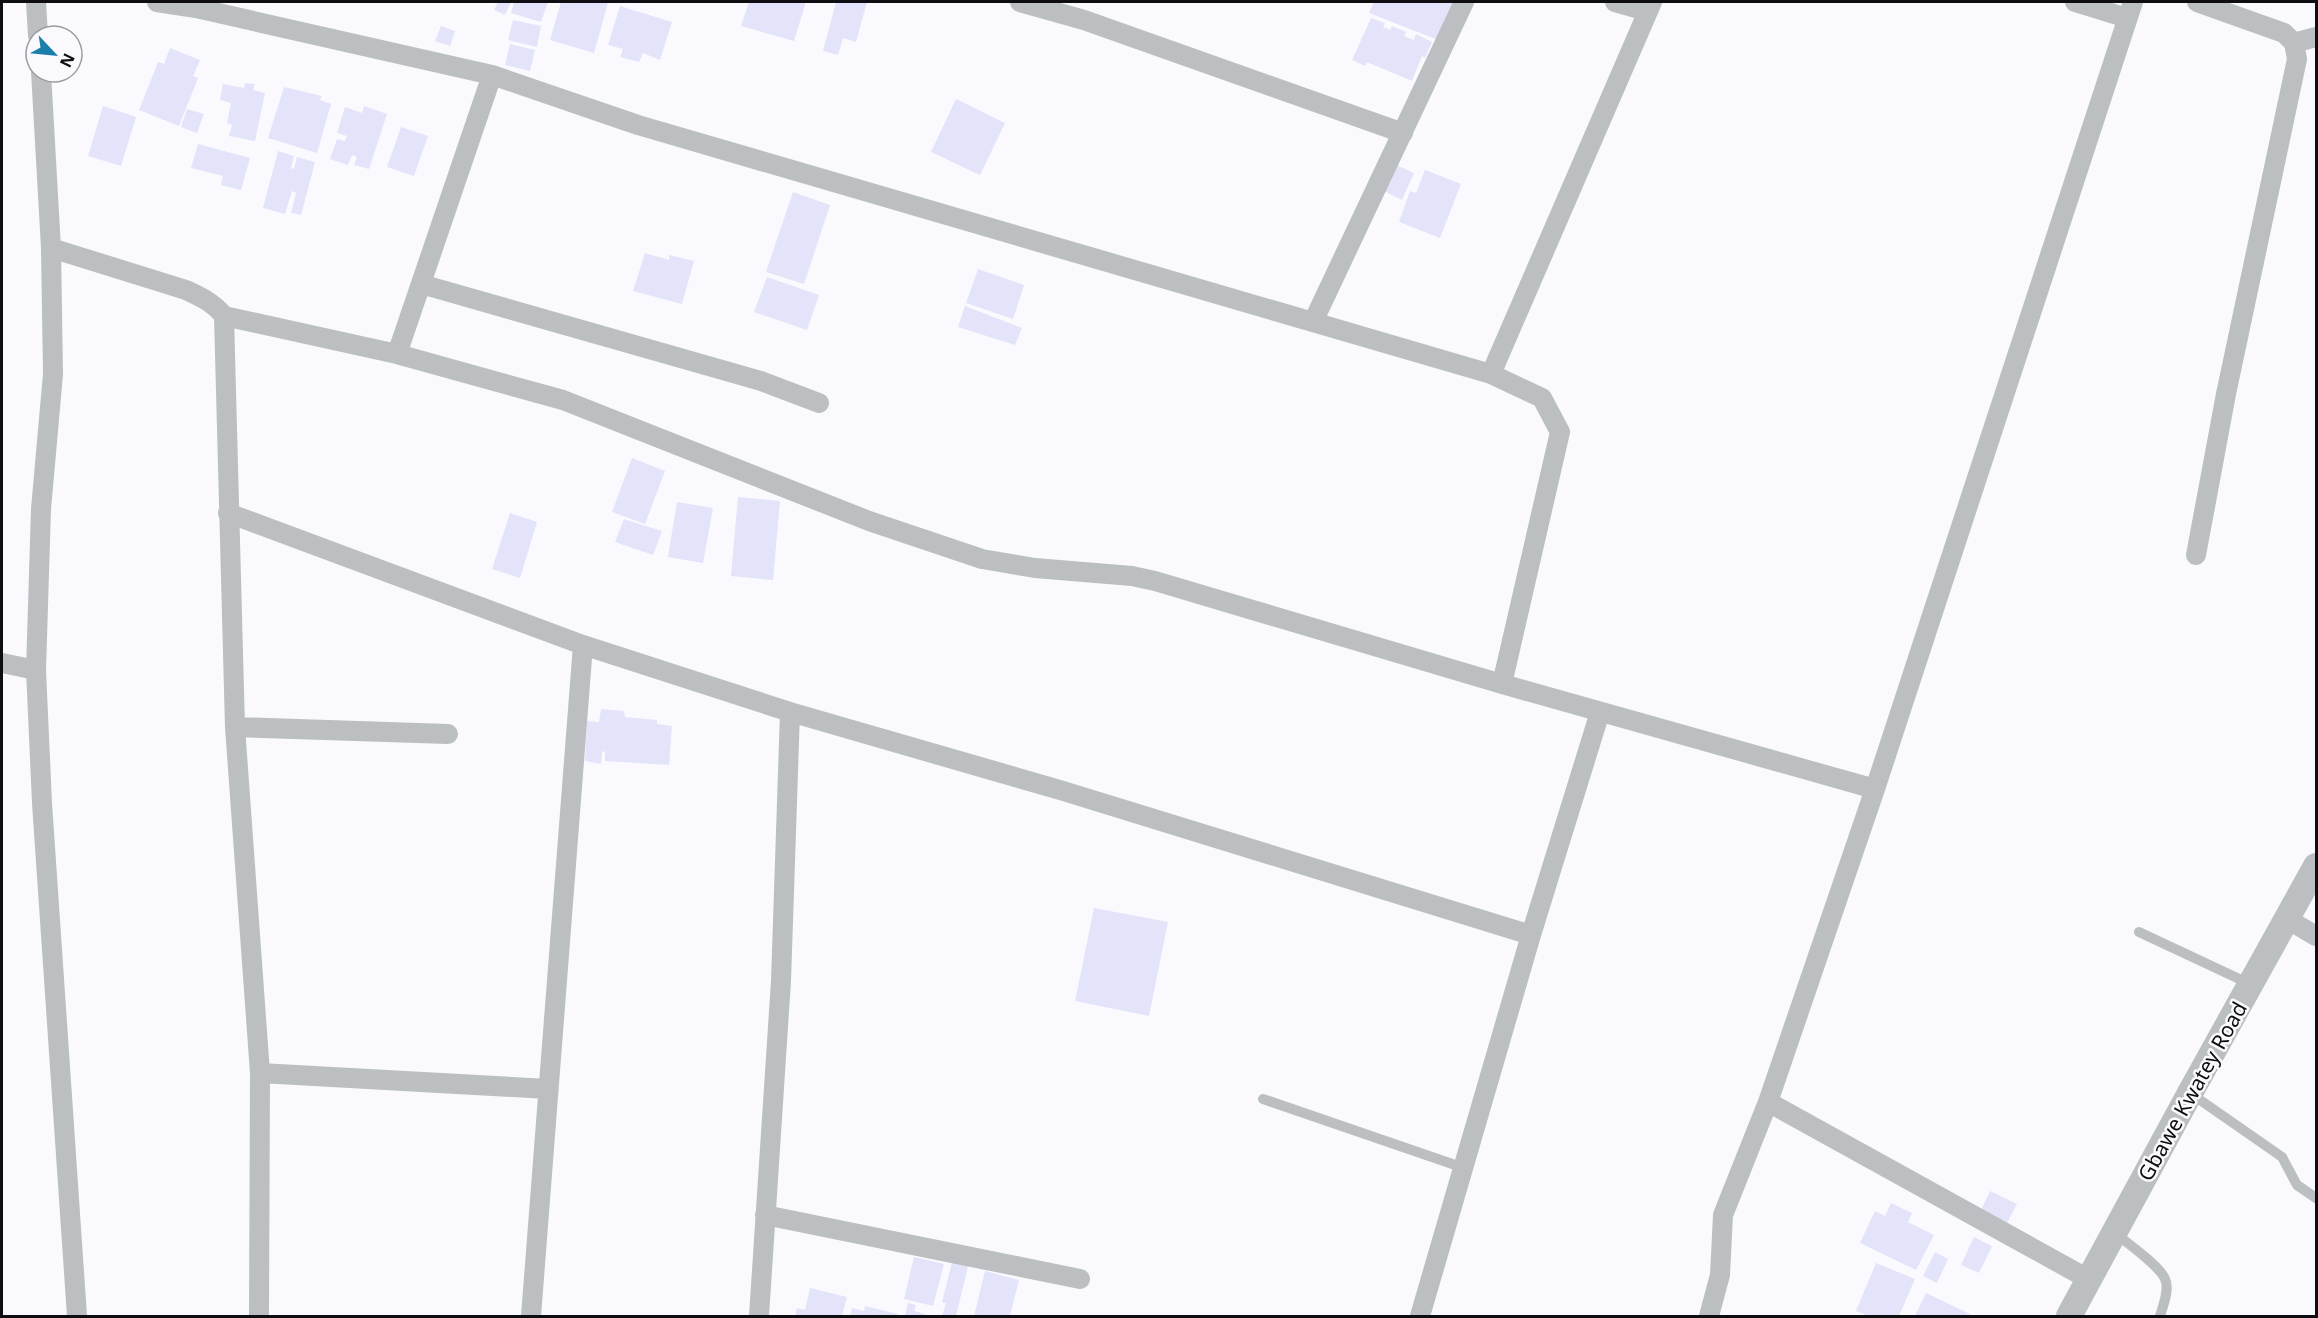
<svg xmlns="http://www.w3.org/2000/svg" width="2318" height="1318" viewBox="0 0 2318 1318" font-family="'Noto Sans',sans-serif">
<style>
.building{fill:#e3e3f9}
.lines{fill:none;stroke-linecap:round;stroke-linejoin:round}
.service{stroke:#bbbfc2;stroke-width:10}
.minor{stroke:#bbbfc2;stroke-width:20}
.tertiary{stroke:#bbbfc2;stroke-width:26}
.labels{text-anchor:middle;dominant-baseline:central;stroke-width:5;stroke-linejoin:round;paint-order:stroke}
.street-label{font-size:21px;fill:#0e0e12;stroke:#fafafe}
</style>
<rect width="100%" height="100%" fill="#fafafe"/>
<path class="building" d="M498,2h13l-6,13 -11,-5z
M514,2h34l-7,20 -30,-9z
M561,2l47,1 -14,50 -44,-13z
M749,2h57l-12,39 -53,-15z
M836,2h31l-11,40 -13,-4 -5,17 -15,-4z
M1374,2h75l4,1 -15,37 -69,-27z
M620,6l52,16 -12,38 -17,-7 -4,9 -19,-5 3,-8 -15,-4z
M1371,18l14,5 -2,4 7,3 2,-4 14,6 -2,4 10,4 2,-6 16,8 -7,16 -3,-2 -10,25 -45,-19 -2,4 -13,-6z
M513,20l28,6 -4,21 -29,-7z
M441,26l14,5 -5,15 -15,-5z
M510,44l25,6 -5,21 -25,-6z
M170,48l30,12 -7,16 5,2 -19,48 -40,-16 19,-48 6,2z
M245,83l10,1 -2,6 12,3 -10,48 -26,-5 3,-11 -5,-2 4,-20 -11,-3 3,-16 21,4z
M284,87l38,9 -2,4 11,4 -14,49 -49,-15z
M956,99l49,24 -25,52 -49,-23z
M103,106l33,11 -15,49 -33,-10z
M364,106l23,8 -18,55 -15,-4 3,-8 -5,-2 -4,10 -18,-6 7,-20 8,2 2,-5 -10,-3 8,-26 17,6z
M187,109l17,5 -7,19 -16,-6z
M401,127l27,9 -14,40 -27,-9z
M198,144l52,14 -9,32 -20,-5 2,-9 -32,-8z
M278,151l16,5 -3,12 3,1 3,-12 18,5 -14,53 -10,-2 5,-20 -4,-2 -7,23 -22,-6z
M1394,164l20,9 -12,27 -20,-10z
M1425,170l36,14 -21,54 -41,-16 11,-31 6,2z
M793,192l37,13 -26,79 -38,-12z
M645,253l24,7v-5l25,6 -12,43 -49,-13z
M978,269l46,16 -11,34 -47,-16z
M767,277l52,18 -12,35 -53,-18z
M965,306l57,22 -7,17 -57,-18z
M632,458l33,13 -20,53 -33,-12z
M738,497l42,4 -7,79 -42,-4z
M677,502l36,6 -10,55 -35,-6z
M510,513l27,9 -17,56 -28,-9z
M624,519l38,12 -9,24 -38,-13z
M601,709l23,2 1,6 32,3v4l15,2 -3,39 -64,-4v-9l-3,-1 -1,13 -16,-3 2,-40 12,1z
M1094,908l74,14 -19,94 -74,-15z
M1990,1191l27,13 -10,19 -26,-13z
M1891,1203l21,10 -4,9 26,13 -18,35 -56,-27 15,-32 10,5z
M1974,1237l18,9 -13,27 -18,-8z
M1935,1252l13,7 -11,24 -14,-7z
M914,1257l30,7 -11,42 -29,-7z
M952,1262l16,4 -12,50h-14l4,-13 -4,-1z
M1876,1263l39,16 -16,37h-31l-12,-5z
M985,1271l34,9 -9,36h-36z
M810,1288l37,9 -5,19h-47l2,-8 8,2z
M1926,1293l44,21 -1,2h-54z
M908,1303l8,2 -2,6 18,5h-27z
M865,1306l33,8 -1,2h-47l2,-8 12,3z"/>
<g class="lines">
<path class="service" d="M2139,932l111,52
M2190,1093l92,64 15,28 19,13
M1263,1099l201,69
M2115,1233c12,10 45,33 50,46 5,10 -2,27 -5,37"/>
<path class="minor" d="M36,2l2,34
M157,2l39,6 296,67 146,50 853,249 51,24 18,34 -58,252
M1020,2l64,18 319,113
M1615,2l32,9
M2075,2l52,16
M2294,43l22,-6
M41,72l10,176 2,126 -12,135 -5,161 6,133 35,513
M51,248l135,42c15,7 28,13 38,26l11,411 25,346 -1,243
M421,284l340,97 58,22
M224,316l173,38 166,46 306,121 113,38 53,9 97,8 23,5 347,103 373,105
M1313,322l151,-320
M397,354l95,-279
M1491,374l161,-372
M228,513l355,132 207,67 270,78 471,145
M2196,555l30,-161 71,-335 -3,-16 -10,-10 -87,-31
M2,663l34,7
M235,727l213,7
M2287,919l29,17
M260,1073l288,16
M1768,1102l322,178
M765,1215l315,64
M531,1316l52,-671
M759,1316l22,-335 9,-269
M1420,1316l111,-381 69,-223
M1709,1316l11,-41 3,-60 45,-113 107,-313 258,-787"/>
<path class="tertiary" d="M2069,1316l121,-223 126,-227"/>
</g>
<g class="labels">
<g class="street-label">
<text transform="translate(2192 1091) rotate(-61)">Gbawe Kwatey Road</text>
</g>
</g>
<rect width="2318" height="1318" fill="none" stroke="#0e0e12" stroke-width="6"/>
<g transform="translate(54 54) rotate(116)"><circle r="28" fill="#fafafe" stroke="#9c9ca0" stroke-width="1.5"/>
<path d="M0-4.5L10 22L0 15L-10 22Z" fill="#1c7eaa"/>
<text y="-9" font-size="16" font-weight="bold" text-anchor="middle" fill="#0e0e12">N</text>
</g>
</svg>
